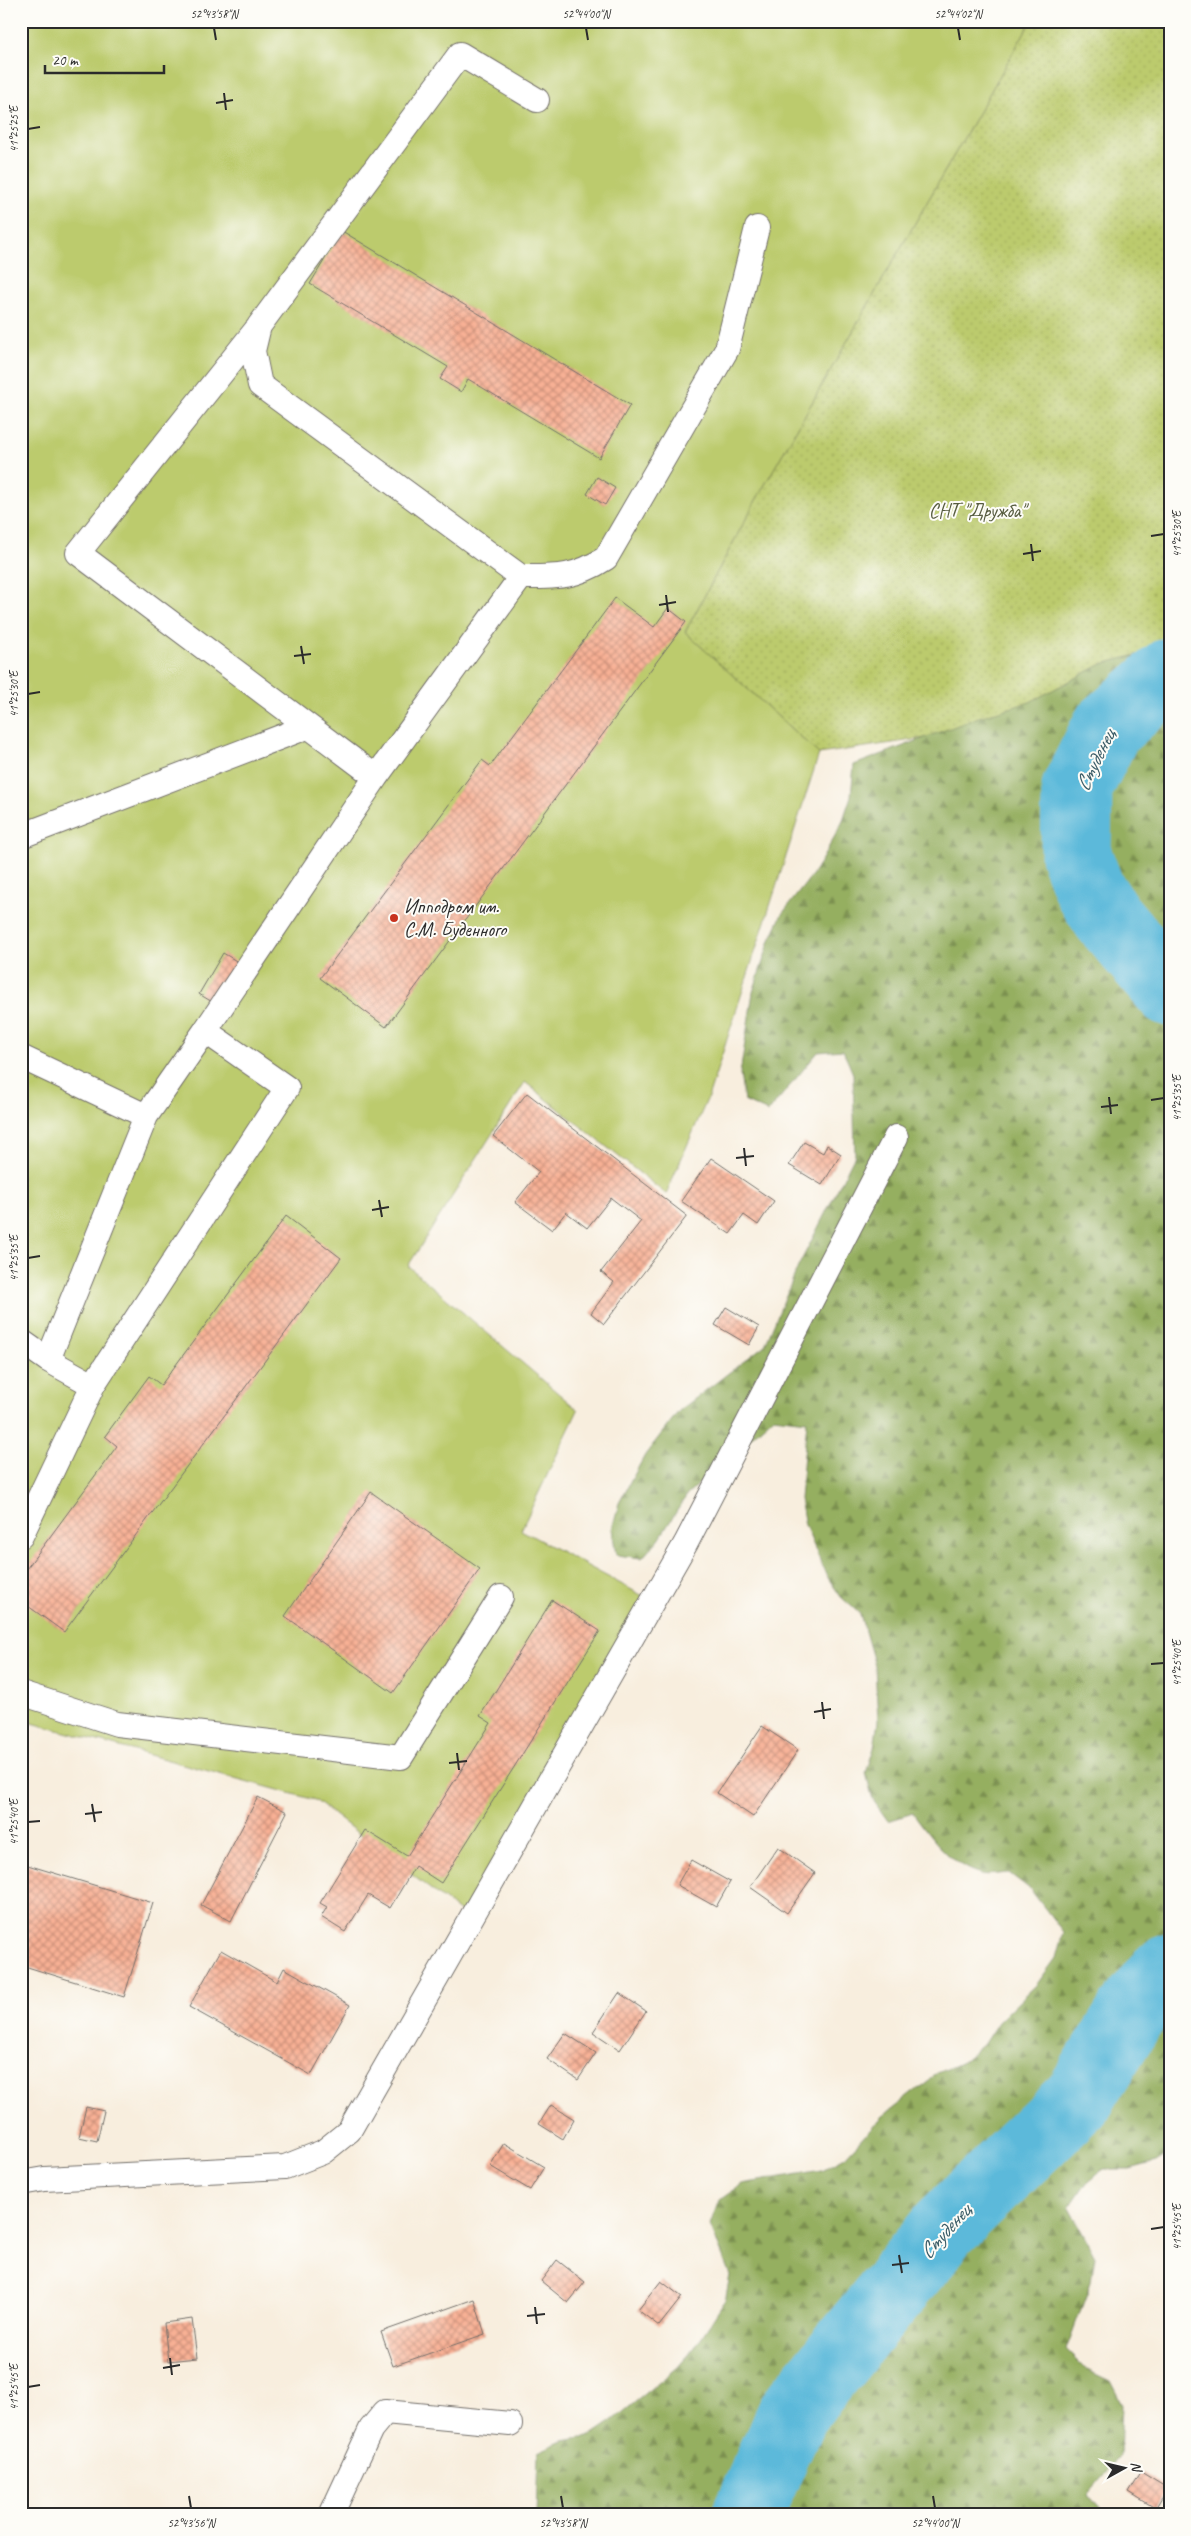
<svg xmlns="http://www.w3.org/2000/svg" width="1191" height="2536" viewBox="0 0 1191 2536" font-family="Caveat,sans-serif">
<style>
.green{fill:url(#green-dots);stroke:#747b4c}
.forest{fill:url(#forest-firs);stroke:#606d46}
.pitch{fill:#bccb6d;stroke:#747b4c}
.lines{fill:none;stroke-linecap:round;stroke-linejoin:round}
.river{stroke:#5cb9da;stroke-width:71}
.building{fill:url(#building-cross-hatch)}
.service-casing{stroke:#736f6a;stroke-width:26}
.service{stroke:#fff;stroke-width:24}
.ticks{fill:none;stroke:#2b2b2b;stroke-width:2}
.poi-dot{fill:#c8321e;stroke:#fdfcf7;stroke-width:2}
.labels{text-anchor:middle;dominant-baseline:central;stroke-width:4;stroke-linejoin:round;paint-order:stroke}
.park-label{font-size:20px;fill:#565b3f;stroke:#fdfcf7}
.poi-label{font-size:20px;fill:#2b2b2b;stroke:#fdfcf7;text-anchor:start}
.water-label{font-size:21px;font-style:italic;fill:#3c5d68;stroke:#fdfcf7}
.neatline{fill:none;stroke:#2b2b2b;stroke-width:2}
.ticks-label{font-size:12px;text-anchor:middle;fill:#2b2b2b}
</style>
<defs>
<pattern id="green-dots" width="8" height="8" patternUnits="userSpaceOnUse" patternTransform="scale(1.25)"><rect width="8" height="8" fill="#bccb6d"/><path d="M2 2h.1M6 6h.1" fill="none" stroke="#a2ae5f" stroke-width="1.8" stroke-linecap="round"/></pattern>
<pattern id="forest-firs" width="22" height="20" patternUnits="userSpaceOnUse" patternTransform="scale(1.25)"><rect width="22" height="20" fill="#95af60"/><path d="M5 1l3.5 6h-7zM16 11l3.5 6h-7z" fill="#7a8f4f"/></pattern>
<pattern id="building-cross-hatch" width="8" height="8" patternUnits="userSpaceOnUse" patternTransform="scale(1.25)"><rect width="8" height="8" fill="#f8b094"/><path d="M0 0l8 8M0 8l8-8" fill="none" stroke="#c98f79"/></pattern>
</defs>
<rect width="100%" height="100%" fill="#fdfcf7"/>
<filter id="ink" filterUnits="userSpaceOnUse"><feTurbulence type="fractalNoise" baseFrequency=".02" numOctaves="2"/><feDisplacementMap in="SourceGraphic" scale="10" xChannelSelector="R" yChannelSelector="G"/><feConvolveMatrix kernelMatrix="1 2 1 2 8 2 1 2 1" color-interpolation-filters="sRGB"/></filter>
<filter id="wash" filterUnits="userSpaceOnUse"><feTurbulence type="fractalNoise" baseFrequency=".0096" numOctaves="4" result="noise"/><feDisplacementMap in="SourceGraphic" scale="20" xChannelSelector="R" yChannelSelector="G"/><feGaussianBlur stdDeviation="1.12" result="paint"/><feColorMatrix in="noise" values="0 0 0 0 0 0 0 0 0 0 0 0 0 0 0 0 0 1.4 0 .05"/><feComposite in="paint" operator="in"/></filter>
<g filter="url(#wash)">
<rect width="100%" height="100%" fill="#f8eede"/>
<path class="green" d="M1031,21h139v614l-131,86 -220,33 -134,-122 71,-132z"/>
<path class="forest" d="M1170,646v1507l-14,9 -26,7h-26l-20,17 -15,22 26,48 -4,26 -25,68 19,19 25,12 12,23 -2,52 -32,38 17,21h-569l2,-63 24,-11 27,-4 22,-15 67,-55 17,-20 30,-46 5,-26 -20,-50 9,-25 23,-16 79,-14 24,-13 37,-40 56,-44 24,-11 21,-17 15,-23 39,-38 19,-26 7,-26 -33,-43 -21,-16c-8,0 -19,3 -27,1 -32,-9 -50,-36 -69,-61l-25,8 -15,-21 -7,-27 8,-25 4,-27 -3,-55 -15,-52 -19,-17 -15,-22 -21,-50 -5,-26 7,-78 -34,-4 -86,78 -28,44 -17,19 -26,-3 -4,-26 7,-26 26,-48 34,-44 86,-66 33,-78 57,-112 -2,-81 -10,-24 -25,2 -50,60 -24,-11 -4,-27 13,-82 17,-52 12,-26 34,-44 26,-47 9,-27 3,-31 125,-48 51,-15 72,-38z"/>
<path class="pitch" d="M21,21h1010l-275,479 -71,132 134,122 -110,341 -43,99 -141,-112 -117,184 170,144 -57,120 124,67 -181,318 -149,-115 -294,-80z"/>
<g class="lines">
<path class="river" d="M1170,673l-63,55 -30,60 -1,67 13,34 18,28 63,74
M747,2515l46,-103 152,-185 133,-128 53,-85 26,-34 13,-12"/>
</g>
<g id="blocks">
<path class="building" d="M342,231l288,174 -31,53 -131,-79 -7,13 -21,-13 8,-12 -138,-83z
M597,477l18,11 -10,17 -18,-11z
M615,598l39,29 14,-19 18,14 -300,405 -66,-49 162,-218 8,6z
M223,953l15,9 -24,41 -15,-9z
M527,1093l160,123 -83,108 -13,-11 23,-31 -13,-10 40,-51 -30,-23 -24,30 -21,-16 -14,18 -37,-28 24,-30 -46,-36z
M804,1142l19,11 4,-8 14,9 -19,31 -33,-20z
M711,1158l63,43 -16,24 -14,-10 -14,19 -49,-33z
M286,1216l55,42 -277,374 -43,-31v-25l96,-130 -12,-10 44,-60 12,9z
M726,1307l33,20 -10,18 -34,-20z
M371,1492l109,77 -87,124 -108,-77z
M552,1600l48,31 -159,252 -26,-17 -25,42 -22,-13 -23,37 -24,-15 6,-10 -7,-4 45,-73 42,26 84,-133 -11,-7z
M762,1726l36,24 -45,67 -36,-24z
M258,1797l29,15 -56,109 -30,-16z
M778,1847l37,26 -28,40 -37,-26z
M691,1860l39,22 -14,25 -39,-22z
M21,1863l132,40 -29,94 -103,-32z
M221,1950l56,32 7,-14 66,37 -39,70 -122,-68z
M619,1993l27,18 -26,39 -27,-18z
M565,2033l31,20 -18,27 -31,-21z
M551,2105l23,14 -11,20 -24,-15z
M86,2107l18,4 -7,30 -18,-4z
M504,2143l40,24 -14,23 -40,-24z
M557,2260l28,22 -17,21 -27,-22z
M661,2281l21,16 -23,29 -21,-16z
M474,2299l11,35 -92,32 -12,-34z
M192,2319l5,39 -29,3 -4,-38z
M1141,2472l26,16 -12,20 -26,-16z"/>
</g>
</g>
<g filter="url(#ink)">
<use href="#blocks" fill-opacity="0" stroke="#736f6a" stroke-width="1"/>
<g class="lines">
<defs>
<path id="service" d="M256,330l-178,223 298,224
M521,577c36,0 54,1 85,-19l121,-209 30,-121
M21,836l286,-109
M205,1031l171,-254 145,-200 -261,-192 -7,-34 6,-25 201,-272 77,46
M21,1057l125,59 59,-85 82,57 -194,297 -72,151
M21,1341l27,19 45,25
M48,1360l98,-244
M21,1693l96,31 284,33 100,-160
M21,2183l23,-4 241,-12 38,-15 26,-21 337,-588 210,-406
M331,2515l40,-86 14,-17 125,12"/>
</defs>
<use href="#service" class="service-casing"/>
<use href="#service" class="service"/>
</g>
</g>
<path class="ticks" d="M214,28l2,12M586,28l2,12M958,28l2,12M224,93l2,17M216,103l17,-3M28,129l12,-2M1151,536l13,-2M1031,544l2,17M1023,554l18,-3M666,595l2,17M659,605l17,-3M301,646l3,18M294,656l17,-2M28,694l12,-2M1109,1097l2,17M1151,1100l13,-2M1101,1107l17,-2M744,1148l2,18M736,1158l18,-2M379,1200l3,17M372,1210l17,-3M28,1258l12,-2M1151,1664l13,-1M822,1702l2,17M814,1712l17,-3M457,1753l2,17M449,1763l18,-2M92,1804l3,18M85,1814l17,-2M28,1822l12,-1M1151,2229l13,-2M899,2255l3,18M892,2265l17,-2M535,2307l2,17M527,2316l18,-2M170,2358l2,17M163,2368l17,-3M28,2387l12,-2M189,2496l2,12M561,2496l2,12M933,2496l2,12"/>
<circle class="poi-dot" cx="394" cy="918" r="5"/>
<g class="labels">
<g class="park-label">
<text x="977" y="510">СНТ "Дружба"</text>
</g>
<g class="poi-label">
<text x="404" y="906">Ипподром им.<tspan x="404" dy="23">С.М. Буденного</tspan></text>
</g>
<g class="water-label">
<text transform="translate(1095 760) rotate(-64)">Студенец</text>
<text transform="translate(945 2231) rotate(-48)">Студенец</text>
</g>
</g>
<rect width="1191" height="2536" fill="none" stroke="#fdfcf7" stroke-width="55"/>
<g transform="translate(1124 2468) rotate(82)" stroke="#fdfcf7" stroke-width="4" paint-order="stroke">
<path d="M0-4L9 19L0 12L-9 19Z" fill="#2b2b2b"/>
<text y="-8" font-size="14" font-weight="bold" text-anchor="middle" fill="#2b2b2b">N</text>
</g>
<path d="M45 65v8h119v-8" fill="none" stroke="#2b2b2b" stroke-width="2.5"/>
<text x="52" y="65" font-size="15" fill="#2b2b2b" stroke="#fdfcf7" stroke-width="4" paint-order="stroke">20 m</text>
<rect x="28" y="28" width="1136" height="2480" class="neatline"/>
<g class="ticks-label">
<text x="214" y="18">52°43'58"N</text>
<text x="586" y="18">52°44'00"N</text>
<text x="958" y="18">52°44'02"N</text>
<text transform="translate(14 129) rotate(-90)" y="4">41°25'25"E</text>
<text transform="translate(1177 534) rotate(-90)" y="4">41°25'30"E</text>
<text transform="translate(14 694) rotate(-90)" y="4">41°25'30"E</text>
<text transform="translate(1177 1098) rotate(-90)" y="4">41°25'35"E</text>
<text transform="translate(14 1258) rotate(-90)" y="4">41°25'35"E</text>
<text transform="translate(1177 1663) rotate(-90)" y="4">41°25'40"E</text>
<text transform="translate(14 1822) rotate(-90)" y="4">41°25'40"E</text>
<text transform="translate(1177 2227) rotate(-90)" y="4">41°25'45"E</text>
<text transform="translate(14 2387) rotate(-90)" y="4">41°25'45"E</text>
<text x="191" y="2527">52°43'56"N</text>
<text x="563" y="2527">52°43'58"N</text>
<text x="935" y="2527">52°44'00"N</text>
</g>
</svg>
